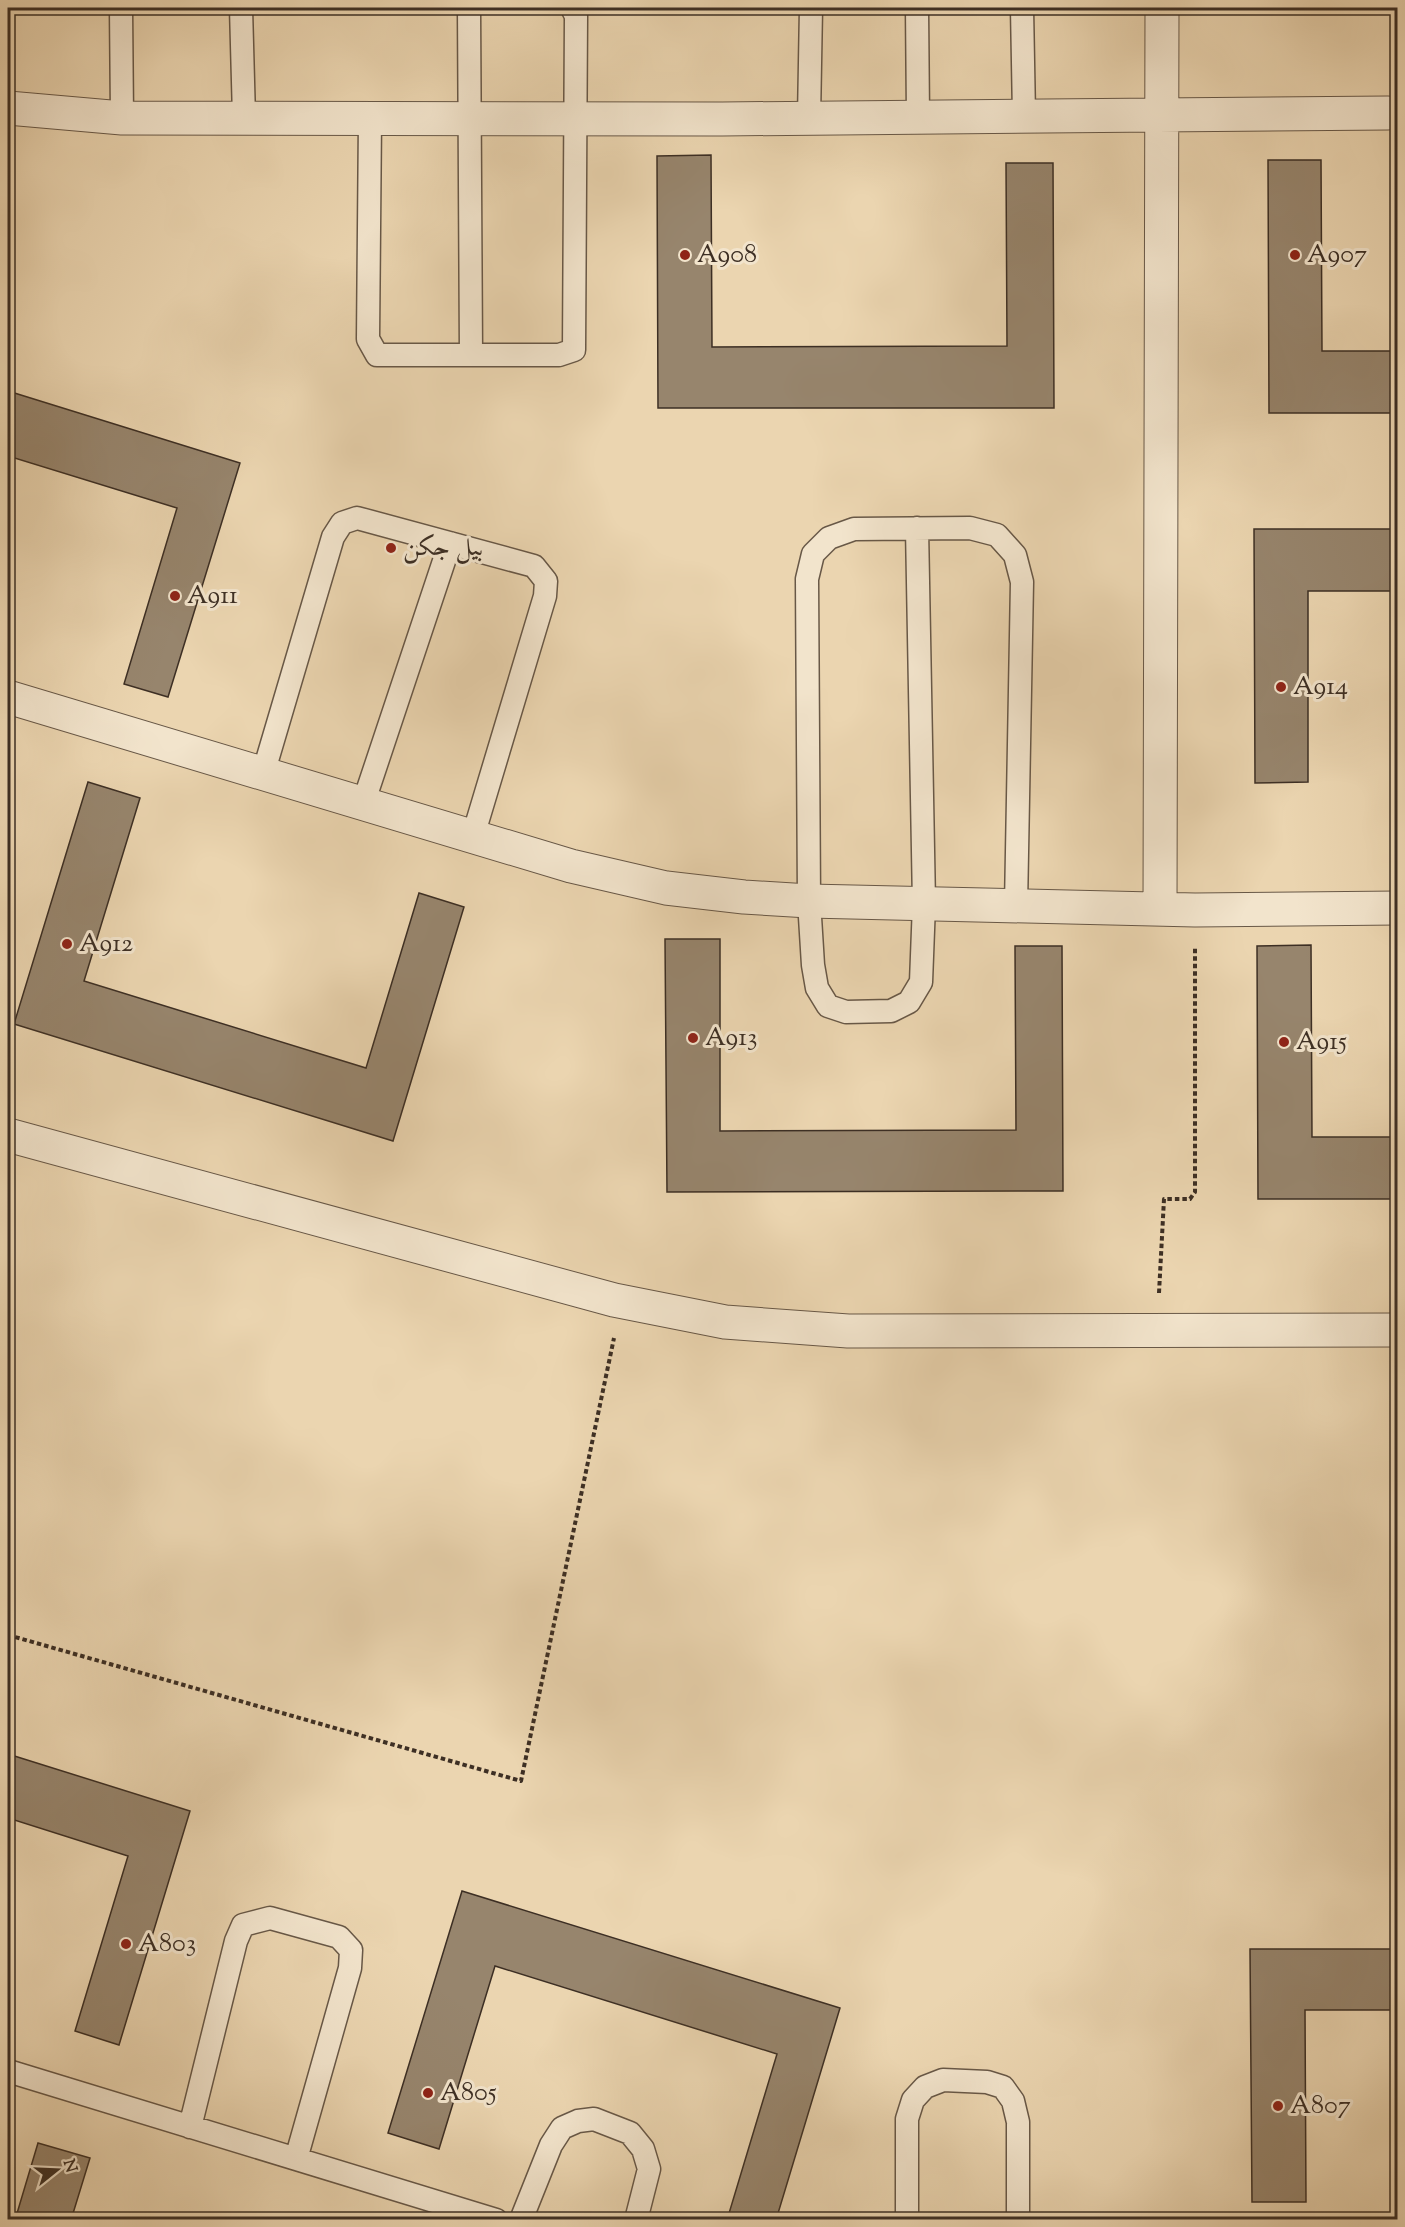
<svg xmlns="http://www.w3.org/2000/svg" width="1405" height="2227" viewBox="0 0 1405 2227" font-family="'Sorts Mill Goudy',Amiri,serif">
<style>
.building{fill:#97856d;stroke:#3d2f24;stroke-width:1.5}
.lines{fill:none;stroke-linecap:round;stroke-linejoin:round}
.lane-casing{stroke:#685847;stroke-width:25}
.street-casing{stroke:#685847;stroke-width:35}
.path{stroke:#3d2f24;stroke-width:4;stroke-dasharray:4.5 3;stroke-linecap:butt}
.lane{stroke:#f2e4cc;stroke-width:22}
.street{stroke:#f2e4cc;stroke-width:33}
.poi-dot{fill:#8f2418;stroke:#f2e4cc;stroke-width:2}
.labels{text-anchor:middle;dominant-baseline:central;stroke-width:6;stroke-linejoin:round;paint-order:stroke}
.poi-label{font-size:26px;fill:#3d2f24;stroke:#f2e4cc;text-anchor:start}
</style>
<rect width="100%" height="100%" fill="#ebd5b0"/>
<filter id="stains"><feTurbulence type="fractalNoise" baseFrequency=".00333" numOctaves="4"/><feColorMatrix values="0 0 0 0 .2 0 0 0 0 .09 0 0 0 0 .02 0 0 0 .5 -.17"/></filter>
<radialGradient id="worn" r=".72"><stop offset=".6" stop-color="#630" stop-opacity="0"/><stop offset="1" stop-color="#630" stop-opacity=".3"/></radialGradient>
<path class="building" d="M330,8h54v5l-54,-1z
M1262,8h53v2h-53z
M711,155l1,192 295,-1 -1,-183h47l1,245h-396l-1,-252z
M1268,160h53l1,191h76v62h-129z
M8,391l232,72 -72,234 -44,-13 53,-176 -169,-52z
M1254,529h144v62h-90v191l-53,1z
M88,782l52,16 -56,183 282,87 53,-175 45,14 -71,234 -379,-117z
M665,939h55v192l296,-1 -1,-184h47l1,245 -396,1z
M1311,945l1,192h86v62h-140l-1,-253z
M8,1754l182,57 -71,234 -44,-14 53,-175 -120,-38z
M462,1891l378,117 -64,212h-49l50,-166 -282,-88 -56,183 -51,-16z
M1250,1949h148v61h-93l1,192h-54z
M38,2143l52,15 -19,62h-56z"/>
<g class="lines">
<defs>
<path id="lane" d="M121,8l1,110
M241,8l3,110
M469,8l2,347
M917,8l1,109
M1022,8l2,108
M370,118l-2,221 9,16h182l15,-5 2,-334 -4,-8
M809,118l2,-110
M917,528l7,376 -3,78 -12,20 -18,9 -45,1 -18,-6 -11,-18 -4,-23 -4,-64 -2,-322 6,-25 16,-16 25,-9 116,-1 27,7 18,20 7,27 -6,324
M263,774l70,-237 9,-14 15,-5 177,48 12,15 -1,15 -72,240
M363,804l87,-261
M8,2071l488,149
M190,2127l46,-186 7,-16 27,-7 69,19 12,13 -1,18 -54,191
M521,2220l30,-75 11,-17 16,-7 16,-2 36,14 13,16 6,20 -13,51
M907,2220v-101l6,-19 12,-13 18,-7 44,2 16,5 10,14 5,21v98"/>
<path id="street" d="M8,108l114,10 600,1 666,-6
M8,697l563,169 95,22 78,9 65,4 386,9 203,-2
M1160,909l2,-901
M8,1135l606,165 111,22 123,9 550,-1"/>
</defs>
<use href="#lane" class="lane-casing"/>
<use href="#street" class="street-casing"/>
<path class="path" d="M1159,1293l5,-94h26l5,-7v-246
M8,1635l513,146 93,-443"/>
<use href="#lane" class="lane"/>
<use href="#street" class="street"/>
</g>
<g class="poi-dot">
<circle cx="685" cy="255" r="6"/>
<circle cx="1295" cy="255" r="6"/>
<circle cx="391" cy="548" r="6"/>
<circle cx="175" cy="596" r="6"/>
<circle cx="1281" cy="687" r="6"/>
<circle cx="67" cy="944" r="6"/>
<circle cx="693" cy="1038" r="6"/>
<circle cx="1284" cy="1042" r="6"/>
<circle cx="126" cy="1944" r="6"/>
<circle cx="428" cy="2093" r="6"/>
<circle cx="1278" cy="2106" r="6"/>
</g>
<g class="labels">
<g class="poi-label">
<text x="697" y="255">A908</text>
<text x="1307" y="255">A907</text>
<text x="403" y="548">بيل جكن</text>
<text x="187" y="596">A911</text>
<text x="1293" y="687">A914</text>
<text x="79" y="944">A912</text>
<text x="705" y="1038">A913</text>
<text x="1296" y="1042">A915</text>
<text x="138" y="1944">A803</text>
<text x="440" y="2093">A805</text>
<text x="1290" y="2106">A807</text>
</g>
</g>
<rect width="1405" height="2227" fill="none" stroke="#ebd5b0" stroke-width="30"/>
<rect x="9" y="9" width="1387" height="2209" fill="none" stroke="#3d2f24" stroke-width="3"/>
<rect x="15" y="15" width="1375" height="2197" fill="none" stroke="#3d2f24" stroke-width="1.5"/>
<g transform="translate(57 2170) rotate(72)" stroke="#f2e4cc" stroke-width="4.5" paint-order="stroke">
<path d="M0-4.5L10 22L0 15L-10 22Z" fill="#3d2f24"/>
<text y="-9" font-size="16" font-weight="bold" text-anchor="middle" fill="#3d2f24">N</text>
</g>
<rect width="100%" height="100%" filter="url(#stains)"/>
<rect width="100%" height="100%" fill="url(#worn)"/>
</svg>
